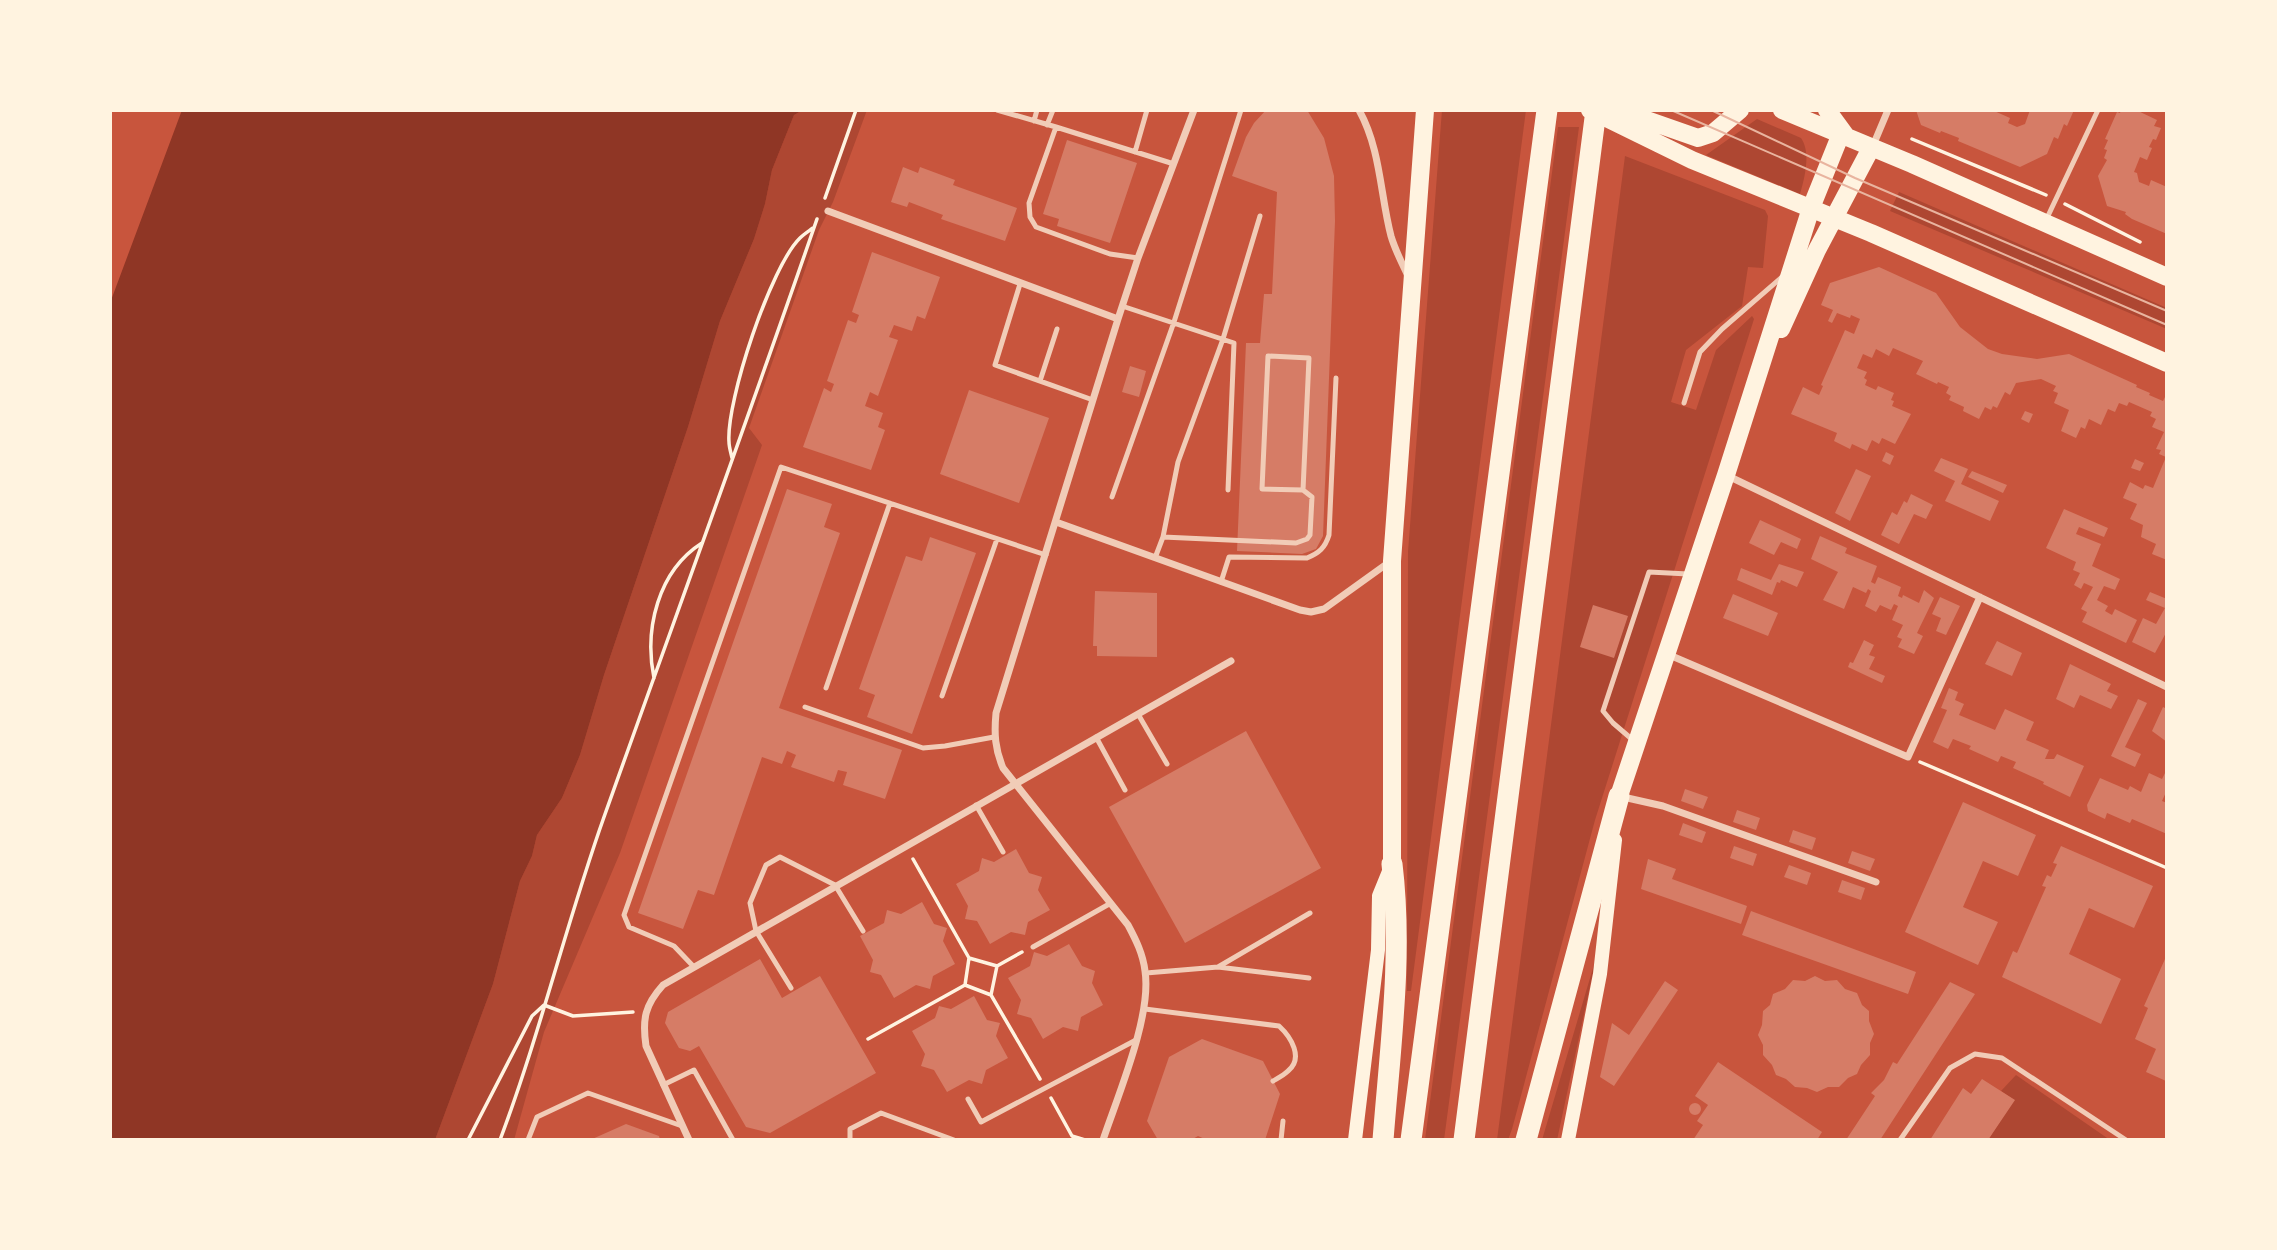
<svg xmlns="http://www.w3.org/2000/svg" width="2277" height="1250" viewBox="0 0 2277 1250" font-family="Jost,sans-serif">
<style>
.green{fill:#ae4732}
.water{fill:#8f3625}
.building{fill:#d67c66}
.lines{fill:none;stroke-linecap:round;stroke-linejoin:round}
.path{stroke:#fff3e0;stroke-width:3.5}
.service{stroke:#f1ccb7;stroke-width:5}
.minor{stroke:#f1ccb7;stroke-width:7}
.secondary{stroke:#fff3e0;stroke-width:14}
.primary{stroke:#fff3e0;stroke-width:18}
.motorway{stroke:#fff3e0;stroke-width:21}
.tram{stroke:#e9b49f;stroke-width:2}
</style>
<rect width="100%" height="100%" fill="#c8553d"/>
<path class="green" d="M803,110h64l-34,92 -14,28 -70,198 13,17 -142,408 -76,179 -30,108h-79l58,-156 27,-103 12,-25 5,-21 25,-37 18,-43 24,-80 84,-248 32,-106 34,-82 11,-35 7,-34 22,-55z
M1442,110h84l-115,881h-4l1,-439z
M1757,119l44,19c10,14 4,39 -1,56l-94,-39z
M1558,127h21l-135,1013h-19z
M1625,156l140,54 3,6 -5,52 -15,-1 -6,39 -56,44 -15,52 25,8 20,-60 36,-34 2,3 -159,501 -83,309 -4,11h-11z
M1899,192l268,116v21l-277,-118z
M1596,958l-39,182h-15z
M2016,1075l94,65h-122l26,-40 -13,-9z"/>
<path class="water" d="M182,110h621l-9,5 -22,55 -7,34 -11,35 -34,82 -32,106 -84,248 -24,80 -18,43 -25,37 -5,21 -12,25 -27,103 -58,156h-325v-837z"/>
<path class="building" d="M1266,110h41l17,28 10,38 1,45 -12,315 -7,13 -14,5 -65,-3 9,-208h14l4,-49h8l5,-102 -45,-16 14,-39 8,-14z
M1916,110h76l18,8 -2,5 9,4 8,-3 5,-14h44l-7,16 -3,-2 -6,15 -4,-2 -7,17 -27,13 -62,-26 1,-3 -18,-7 -1,2 -19,-8z
M2121,110h15l21,10 -3,6 7,2 -5,12 -3,-1 -4,8 3,1 -5,12 -7,-3 -6,15 3,1 2,9 10,4 2,-6 16,7v47l-35,-15 -7,-5 1,-2 -19,-6 -9,-30 9,-16 -3,-2 3,-8 -3,-1 4,-9 -3,-1 12,-27 3,1z
M1067,140l70,23 -27,80 -53,-17 2,-7 -16,-5z
M903,167l15,6 2,-6 35,13 -2,5 64,23 -12,33 -64,-22 2,-4 -34,-13 -2,5 -16,-5z
M872,252l68,25 -15,42 -8,-3 -5,15 -18,-6 -5,12 9,3 -20,56 -8,-4 -5,14 18,7 -5,14 7,3 -14,40 -68,-23 21,-59 7,4 3,-8 -7,-3 21,-61 8,3 3,-8 -7,-3z
M1879,267l57,26 24,34 28,22 14,5 35,5 32,-5 68,31 -1,2 14,6 -1,2 14,6 2,-4 2,1v162l-15,-6 4,-10 -15,-7 2,-12 -13,-6 7,-15 -14,-6 7,-16 13,7 2,-4 8,3 13,-31 -7,-3 2,-4 -5,-1 8,-17 -12,-5 4,-8 -6,-3 2,-4 -23,-10 -2,4 -8,-3 -4,9 -7,-3 -7,16 -12,-6 -4,10 -4,-2 -5,11 -15,-7 8,-21 -15,-7 4,-10 -5,-2 3,-5 -15,-7 -25,4 -6,12 -5,-3 -8,16 -4,-2 -2,4 -6,-3 -6,12 -16,-8 1,-4 -15,-7 2,-4 -5,-3 3,-6 -11,-5 -1,2 -21,-10 7,-13 -30,-13 -4,8 -13,-7 -4,9 -9,-4 -6,14 10,4 -3,6 3,2 -2,5 11,5 2,-4 16,7 -3,7 3,1 -2,5 19,8 -16,30 -13,-6 -3,6 -7,-4 -5,11 -15,-7 -2,5 -16,-8 3,-8 -46,-19 12,-27 16,8 4,-9 -2,-1 24,-55 9,4 6,-15 -9,-4 -1,3 -13,-5 -5,10 -4,-2 5,-11 -12,-5 9,-22z
M1130,366l16,5 -7,26 -17,-5z
M969,390l80,28 -30,85 -79,-29z
M2025,411l8,3 -4,9 -8,-4z
M1886,452l8,4 -4,9 -8,-4z
M1941,458l27,11 -7,15 38,17 -9,20 -45,-20 10,-20 -21,-10z
M2135,459l9,4 -4,8 -9,-3z
M1856,469l15,7 -21,45 -15,-8z
M1972,471l35,14 -4,8 -35,-16z
M787,489l45,15 -8,23 16,6 -61,175 123,42 -17,49 -42,-14 4,-13 -9,-2 -4,12 -43,-15 5,-12 -9,-4 -5,13 -20,-7 -48,138 -16,-5 -15,39 -45,-16z
M1911,494l22,11 -7,14 -12,-5 -15,30 -18,-9 11,-23 5,3 7,-14 3,2z
M2064,509l44,19 -4,9 -25,-10 -3,7 25,10 -9,22 28,13 -5,11 -11,-4 -7,14 11,6 -3,5 7,4 3,-6 22,11 -11,23 -44,-21 5,-10 -6,-3 12,-22 -9,-4 -3,6 -7,-4 6,-12 -7,-3 3,-8 -30,-14z
M1760,520l41,19 -4,10 -16,-7 -7,13 -25,-12z
M1820,536l27,12 -2,5 32,13 -6,16 4,2 3,-7 23,10 -3,9 4,2 1,-3 16,8 5,-13 10,8 -17,35 6,3 -9,18 -16,-7 4,-8 -5,-2 6,-12 -11,-5 6,-14 -4,-2 -3,6 -11,-5 -4,7 -11,-6 6,-15 -3,-2 -2,4 -13,-6 -9,22 -21,-9 15,-28 -27,-13z
M930,537l46,16 -64,181 -45,-17 8,-22 -16,-6 47,-133 16,5z
M1779,564l25,8 -7,15 -16,-7 -1,3 -3,-1 -5,13 -35,-15 4,-12 30,12z
M1095,591l62,2v64l-60,-1v-10h-4z
M2150,592l17,7v32l-12,22 -23,-11 11,-24 13,6 9,-16 -19,-8z
M1733,594l45,19 -10,23 -45,-18z
M1940,597l20,9 -14,29 -10,-4 5,-13 -9,-4z
M1593,605l35,11 -14,42 -34,-11z
M1864,640l10,5 -5,10 6,2 -6,12 16,7 -3,7 -34,-16 2,-5 3,1z
M1997,641l25,12 -10,23 -27,-12z
M2070,664l41,20 -4,7 11,5 -7,13 -31,-14 -6,13 -18,-9z
M1949,688l9,4 -3,8 9,4 -5,11 36,15 10,-21 29,13 -8,18 23,10 -4,9h9l3,-5 27,12 -14,31 -27,-13 1,-2 -31,-14 3,-6 -15,-6 -3,6 -29,-13 2,-3 -18,-7 -5,10 -15,-7 14,-32 -6,-2z
M2138,699l9,4 -22,44 16,7 -6,13 -24,-11z
M2163,707l4,2v33l-15,-11z
M1246,731l75,137 -136,75 -76,-136z
M2167,769v21l-5,11 5,2v31l-35,-15 -2,4 -23,-10 -2,6 -17,-8 -1,-6 13,-27 28,12 2,-4 11,6 8,-19 13,6z
M1685,789l23,8 -5,12 -22,-8z
M1963,802l73,33 -18,41 -35,-15 -20,46 35,15 -20,43 -73,-33z
M1737,810l23,8 -4,12 -23,-8z
M1683,823l23,9 -4,11 -23,-8z
M1793,830l23,8 -4,12 -23,-8z
M1734,846l23,8 -4,12 -23,-8z
M2061,846l92,40 -19,42 -45,-20 -20,46 52,25 -20,45 -99,-47 11,-26 4,2 29,-66 -4,-1 5,-11 4,2 6,-13 -4,-1z
M1016,849l13,24 13,4 -4,13 12,20 -22,12 -3,13 -14,-3 -21,12 -13,-23 -12,-2 3,-13 -12,-22 23,-13 3,-13 12,4z
M1852,851l23,8 -5,12 -22,-8z
M1648,859l28,10 -4,10 75,27 -6,18 -100,-35z
M1789,865l22,8 -4,12 -23,-8z
M1842,880l23,8 -4,12 -23,-8z
M922,902l12,22 13,4 -4,13 12,23 -22,12 -3,13 -14,-4 -22,13 -13,-23 -11,-3 3,-12 -13,-24 24,-13 3,-13 14,4z
M1751,911l165,61 -8,22 -166,-59z
M1069,944l13,22 13,5 -3,12 11,22 -22,12 -3,14 -15,-4 -20,12 -12,-21 -14,-4 4,-14 -13,-22 22,-12 4,-14 13,4z
M760,959l22,39 38,-22 56,97 -106,60 -24,-6 -47,-81 -9,5 -11,-3 -14,-25 3,-11z
M2165,959h2l-1,122 -20,-9 10,-23 -21,-10 13,-31 -4,-2z
M1815,976l10,5 12,-1 8,9 12,4 5,12 7,6v10l5,13 -4,9v12l-9,10 -4,9 -9,4 -9,9h-11l-11,5 -10,-4 -12,-1 -9,-8 -10,-4 -4,-10 -9,-10v-10l-5,-10 4,-10 1,-14 7,-6 3,-11 12,-5 8,-9 12,1z
M1665,981l13,9 -64,96 -14,-9 12,-54 17,12z
M1950,982l25,12 -95,146h-34l29,-44 -4,-3 13,-13 9,-18 4,2z
M974,996l13,24 13,3 -4,13 12,22 -22,12 -4,14 -13,-4 -22,12 -13,-22 -13,-4 4,-12 -13,-23 23,-13 4,-12 12,3z
M1202,1039l61,22 17,33 -15,46h-58l-9,-4 -7,4h-33l-11,-19 22,-64z
M1718,1062l104,70 -5,8h-124l10,-15 -6,-4 11,-16 -13,-9z
M1982,1079l33,21 -27,40h-58l33,-52 8,6z
M1689 1109a6 6 0 1 1 12 0a6 6 0 1 1-12 0Z
M626,1124l33,12 1,4h-70z"/>
<g class="lines">
<path class="path" d="M1912,139l134,56
M825,198l31,-88
M2065,204l75,38
M732,458c-1,-5 -3,-11 -3,-16 -3,-41 42,-176 71,-204 4,-4 9,-7 13,-10
M654,678c-10,-49 4,-107 48,-135
M1920,762l247,106
M913,859l56,99 -4,27
M969,958l28,8 25,-14
M991,995l6,-29
M868,1039l97,-54 26,10 49,84
M1051,1098l21,38 13,4
M468,1140l64,-124 12,-11 29,11 60,-4
M500,1140c40,-106 66,-216 104,-323 71,-199 144,-398 213,-598"/>
<path class="service" d="M997,110l59,17
M1034,121l3,-11
M1047,125l6,-15
M1135,152l12,-42
M2047,218l51,-108
M1138,258l-28,-4 -74,-27 -6,-10 -1,-14 27,-76 118,37
M1020,284l-25,81 98,35
M1122,306l112,37 -6,147
M1040,381l17,-52
M1684,403l16,-51 22,-23 60,-52
M1112,497l62,-175 67,-212
M1163,537l133,6 11,-4 3,-4 2,-38 -9,-7 -41,-1 6,-133 41,2 -6,132
M1155,558l8,-21 15,-75 45,-123 37,-123
M1221,582l8,-25 78,1c12,-5 18,-10 22,-23l7,-157
M826,688l64,-185
M942,696l55,-157
M805,707l118,41 22,-2 49,-9
M1138,714l29,50
M1096,737l29,53
M1634,741l-21,-18 -10,-12 46,-139 39,2
M976,805l27,47
M1033,947l78,-44
M694,967l-20,-21 -45,-19 -5,-12 157,-448 265,88
M1218,967l92,-54
M1146,973l72,-6 91,11
M791,988l-35,-57 -6,-28 16,-38 14,-8 55,28 28,46
M1145,1009l134,17c12,11 25,32 9,45 -4,4 -10,7 -15,10
M663,1085l31,-15 39,70
M968,1099l13,23 155,-82
M528,1140l9,-23 51,-24 94,33
M850,1140v-11l31,-16 73,27
M1281,1140l2,-19
M1900,1140l50,-72 25,-14 27,4 124,82"/>
<path class="minor" d="M1359,110c22,40 21,84 32,126 4,14 11,27 17,40
M1872,148l16,-38
M828,211l290,108
M1726,475l441,212
M1056,522l244,88 11,2 13,-3 64,-46
M1667,654l241,103 72,-160
M1623,797l40,9 213,76
M689,1140l-43,-94c-4,-27 -1,-41 17,-61l568,-324
M1103,1140c15,-45 49,-124 42,-169 -2,-17 -9,-31 -17,-46l-125,-157c-8,-19 -9,-34 -7,-55l122,-394 20,-61 56,-148"/>
<path class="secondary" d="M1355,1140l23,-190 1,-54 11,-27
M1568,1140l32,-166 15,-134"/>
<path class="primary" d="M1590,110l102,50 179,73 296,130
M1618,110l80,28 15,-5 27,-23
M1782,110l130,54 255,113
M1827,110l19,26
M1781,329l36,-79 54,-102
M1619,796l107,-321 85,-267 29,-72
M1392,864v-303l33,-451"/>
<path class="motorway" d="M1383,1140c7,-91 20,-185 9,-276
M1411,1140l136,-1030
M1464,1140l132,-1030
M1526,1140l93,-344"/>
<path class="tram" d="M1671,110l496,215
M1711,110l144,68 312,133"/>
</g>
<rect width="2277" height="1250" fill="none" stroke="#fff3e0" stroke-width="224"/>
</svg>
